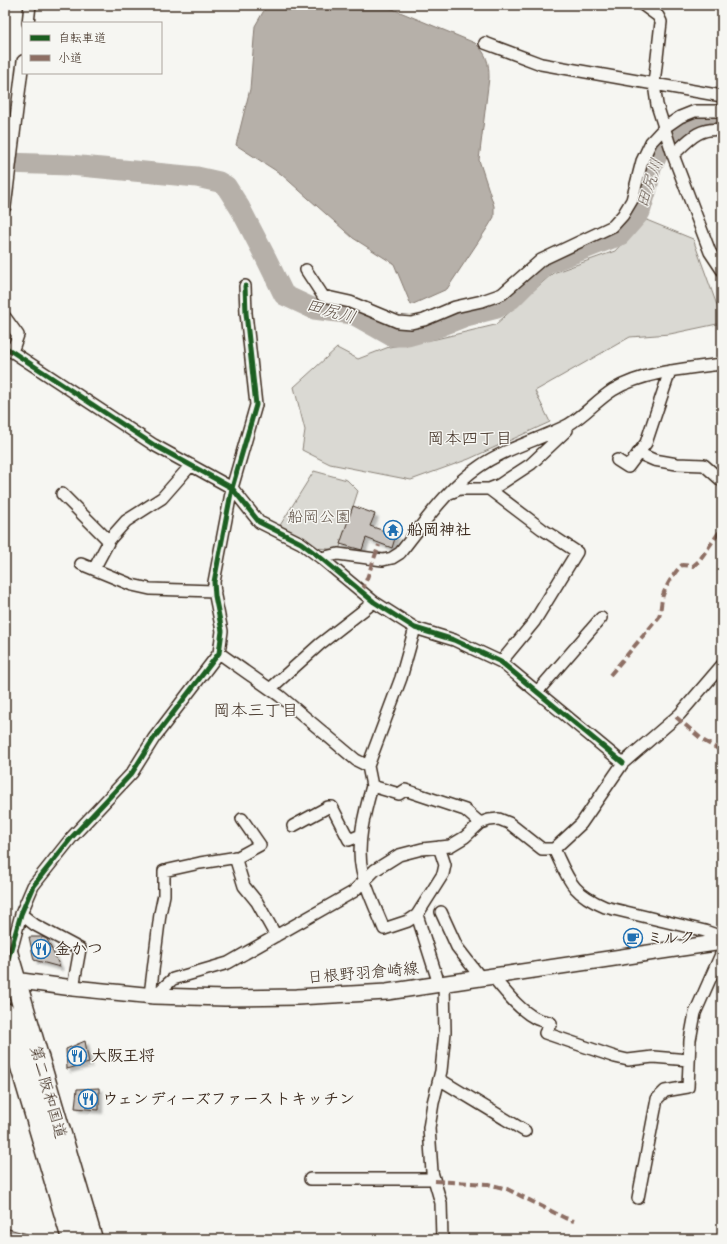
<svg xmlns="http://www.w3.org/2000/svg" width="727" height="1244" viewBox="0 0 727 1244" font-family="Caveat,'Klee One',sans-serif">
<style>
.green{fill:#dad9d3;stroke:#8a8278}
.water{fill:#b6b0a9;stroke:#857a71}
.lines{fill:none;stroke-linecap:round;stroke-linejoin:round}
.river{stroke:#b6b0a9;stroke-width:21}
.building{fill:#c8c3be;stroke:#3b2a1e;filter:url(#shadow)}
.street-casing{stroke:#3b2a1e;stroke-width:14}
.secondary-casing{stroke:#3b2a1e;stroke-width:18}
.highway-casing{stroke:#3b2a1e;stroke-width:23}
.street{stroke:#f6f6f2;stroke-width:11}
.secondary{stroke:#f6f6f2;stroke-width:15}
.highway{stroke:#f6f6f2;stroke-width:20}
.quiet{stroke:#8d6e63;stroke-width:4;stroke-dasharray:8 4;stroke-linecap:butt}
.cycleway-casing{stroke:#f6f6f2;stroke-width:8}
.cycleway{stroke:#1b5e20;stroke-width:5}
.labels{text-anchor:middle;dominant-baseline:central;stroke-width:3;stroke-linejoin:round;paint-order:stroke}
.park-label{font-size:16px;fill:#63564b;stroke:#f6f6f2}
.poi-label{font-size:16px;font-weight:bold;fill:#3b2a1e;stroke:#f6f6f2;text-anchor:start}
.street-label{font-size:16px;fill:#3b2a1e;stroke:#f6f6f2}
.water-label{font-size:17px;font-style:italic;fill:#605248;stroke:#f6f6f2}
.neighbourhood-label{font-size:17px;fill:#3b2a1e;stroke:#f6f6f2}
</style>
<defs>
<filter id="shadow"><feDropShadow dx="3.5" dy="3.5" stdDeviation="1" flood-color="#0004"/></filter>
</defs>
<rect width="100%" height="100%" fill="#f6f6f2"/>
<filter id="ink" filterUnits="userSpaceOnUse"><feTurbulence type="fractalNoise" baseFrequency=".025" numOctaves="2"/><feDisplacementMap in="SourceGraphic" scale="8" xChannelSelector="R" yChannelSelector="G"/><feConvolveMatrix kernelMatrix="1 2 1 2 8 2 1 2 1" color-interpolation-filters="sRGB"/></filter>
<g filter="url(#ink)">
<path class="green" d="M644,219l49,20 29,80v4l-52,11 -40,3 -95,54 15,31 -81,37 -58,21 -81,-16 -28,-14 3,-20 -11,-43 43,-39 21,11 31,-12 47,-8 59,-14 58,-52 62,-22z
M314,471l33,9 11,11 -19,59 -22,-2 -17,-7 -21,-14z"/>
<path class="water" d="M268,5h115l92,38c12,11 14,19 14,35l-10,82 15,46v11l-6,10 -41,62 -36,16 -17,-41 -41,-26 -72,-64 -45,-29 14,-56 5,-63 11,-19z"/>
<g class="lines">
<path class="river" d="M5,163l65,2 127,12 22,5 7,4 14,22 26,50 18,37 30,14 39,5 39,22h16l25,-7 33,-13 31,-8 14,-9 35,-35 74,-29 20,-23 7,-23 4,-21 10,-21 5,-7 27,-19 22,-4 7,1"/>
</g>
<path class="building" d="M353,506l22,8 -5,12 26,9 -4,13 -26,-10 -4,12 -22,-6z
M29,937h13l5,2 13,28 -26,-7z
M85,1041l4,22 -22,6 -1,-20z
M99,1088v22l-24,-2 2,-19z
M5,1228l30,8 -1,3h-29z"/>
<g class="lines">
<defs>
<path id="street" d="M643,5l15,11 3,6 -7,62 3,21 16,50 37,97 12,18
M28,23l2,-18
M485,43l56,21 181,32
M673,155c16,-15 25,-28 49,-25
M5,207l18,-146
M306,270l17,26 27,6 48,20 13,1 13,-3 31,-13 27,-6 20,-7 39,-34 72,-34 10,-11 9,-15 10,-39 9,-19 13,-14 16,-11 15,-6h27
M5,317l13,18 -6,17
M5,347l149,98 78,43 27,34 42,21 20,15 53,44 41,26 39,12 47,22 122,101
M638,453l16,7 23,4 27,1 18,16
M617,460l11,7 18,-24 24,-72
M489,489l53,40 35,23 -43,70 -33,40
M450,493l10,-4h29l10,-4 32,-21 36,-34
M62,494l47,47
M321,558l17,-4 45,6 9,-2 8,-5c24,-30 47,-65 80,-87 26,-18 59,-26 88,-41 17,-10 29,-25 45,-35 29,-18 76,-22 109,-26
M81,564l51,21 18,4 65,2
M94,569l16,-30 16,-18 36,-23 29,-33
M415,628l-14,50 -33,88 4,20 27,8 6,-4 60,20 15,13
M219,653l61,43 76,64 12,6
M270,689l50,-45 54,-42
M537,692l64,-74
M372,786c-7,25 -16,58 -10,85 4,18 15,40 22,58l24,-8 9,-6 26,-41 2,-9 -6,-18
M293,826l35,-19h4l17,33 12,-5
M554,849c15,31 17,44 51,58l100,24 17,6
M235,857l9,29 13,16 19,34
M441,912l16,35 24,31
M21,914l14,11 45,24 -7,39
M417,915l22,69
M10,955l11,-41 12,-28 39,-49 60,-64 22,-35 65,-85 3,-22 -7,-35 -1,-14 18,-94 24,-83 -10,-92 -1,-27
M492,976c13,15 26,33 43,42 5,3 11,3 16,5l-6,10 70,24 13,3 25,-3 36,3
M150,995l10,-81 4,-19v-24l36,-8 38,-6 22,-12 -18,-26
M154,996l19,-17 55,-16 125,-71 22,-22 24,-15 23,-6 28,-3 15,-9 15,-14 9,-3 10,-1 10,4 33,26h12l27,-25 42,-61 57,-49 42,-49
M439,1079l86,52
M310,1179h124
M638,1198l19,-99 8,-8 23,-4 2,-47 5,-27 27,-61
M442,1239l-1,-36 -9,-31 -3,-44 4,-25 8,-32 4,-39 -1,-49"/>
<path id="secondary" d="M6,977l8,3 59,8 81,8 71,2 72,-1 90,-5 335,-50"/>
<path id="highway" d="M5,945l87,294
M5,1013l67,226"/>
</defs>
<use href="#street" class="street-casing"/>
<use href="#secondary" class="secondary-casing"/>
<use href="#highway" class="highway-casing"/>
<use href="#street" class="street"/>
<use href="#secondary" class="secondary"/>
<use href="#highway" class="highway"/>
<path class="quiet" d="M362,592l17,-47
M610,675l49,-58c2,-7 2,-15 4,-22 3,-9 12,-24 19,-30l11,1 6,-5 23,-33
M676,717l28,24 18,10
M435,1181l53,3 19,5 58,29 9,3"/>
<defs>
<path id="cycleway" d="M5,347l149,98 78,43 27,34 42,21 20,15 53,44 41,26 39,12 47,22 122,101
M8,959l13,-45 12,-28 39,-49 60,-64 22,-35 65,-85 3,-22 -7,-35 -1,-14 18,-94 24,-83 -10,-92 -1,-27"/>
</defs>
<use href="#cycleway" class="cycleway-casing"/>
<use href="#cycleway" class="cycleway"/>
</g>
</g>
<defs>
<symbol id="temple-ring" viewBox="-11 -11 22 22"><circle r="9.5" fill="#f6f6f2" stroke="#1f6fb2" stroke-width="1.5"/><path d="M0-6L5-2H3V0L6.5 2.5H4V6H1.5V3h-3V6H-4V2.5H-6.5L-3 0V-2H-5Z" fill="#1f6fb2"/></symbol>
<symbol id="cafe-ring" viewBox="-11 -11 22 22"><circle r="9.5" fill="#f6f6f2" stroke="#1f6fb2" stroke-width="1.5"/><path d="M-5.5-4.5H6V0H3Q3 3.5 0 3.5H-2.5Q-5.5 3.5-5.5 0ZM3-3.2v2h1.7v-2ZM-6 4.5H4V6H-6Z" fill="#1f6fb2"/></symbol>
<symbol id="restaurant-ring" viewBox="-11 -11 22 22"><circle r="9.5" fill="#f6f6f2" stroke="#1f6fb2" stroke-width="1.5"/><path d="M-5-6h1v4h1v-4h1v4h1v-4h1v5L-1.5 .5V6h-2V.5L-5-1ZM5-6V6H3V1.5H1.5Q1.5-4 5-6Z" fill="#1f6fb2"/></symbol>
</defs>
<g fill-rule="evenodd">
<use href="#temple-ring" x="382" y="519" width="22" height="22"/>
<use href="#cafe-ring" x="622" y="927" width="22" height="22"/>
<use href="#restaurant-ring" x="30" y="938" width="22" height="22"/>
<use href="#restaurant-ring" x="66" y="1045" width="22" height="22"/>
<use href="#restaurant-ring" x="77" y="1088" width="22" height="22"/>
</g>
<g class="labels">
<g class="park-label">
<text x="319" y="517">船岡公園</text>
</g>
<g class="poi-label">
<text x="407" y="530">船岡神社</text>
<text x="647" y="938">ミルク</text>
<text x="55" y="949">金かつ</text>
<text x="91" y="1056">大阪王将</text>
<text x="102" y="1099">ウェンディーズファーストキッチン</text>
</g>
<g class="street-label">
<text transform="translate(363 973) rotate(-5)">日根野羽倉崎線</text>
<text transform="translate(48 1092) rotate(74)">第二阪和国道</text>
</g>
<g class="water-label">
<text transform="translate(649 183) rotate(-71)">田尻川</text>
<text transform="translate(331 311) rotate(16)">田尻川</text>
</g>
<g class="neighbourhood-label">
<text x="470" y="438">岡本四丁目</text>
<text x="256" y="710">岡本三丁目</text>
</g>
</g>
<rect width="727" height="1244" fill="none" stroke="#f6f6f2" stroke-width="20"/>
<rect x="10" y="10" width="707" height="1224" fill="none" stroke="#3b2a1e" stroke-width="1.5" filter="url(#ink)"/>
<rect x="22" y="22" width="140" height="52" fill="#f6f6f2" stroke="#aba49d"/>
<rect x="30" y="35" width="20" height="6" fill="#1b5e20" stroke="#aba49d"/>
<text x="58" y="42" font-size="12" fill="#3b2a1e">自転車道</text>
<rect x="30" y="55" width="20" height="6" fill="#8d6e63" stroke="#aba49d"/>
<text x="58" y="62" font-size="12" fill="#3b2a1e">小道</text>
</svg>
